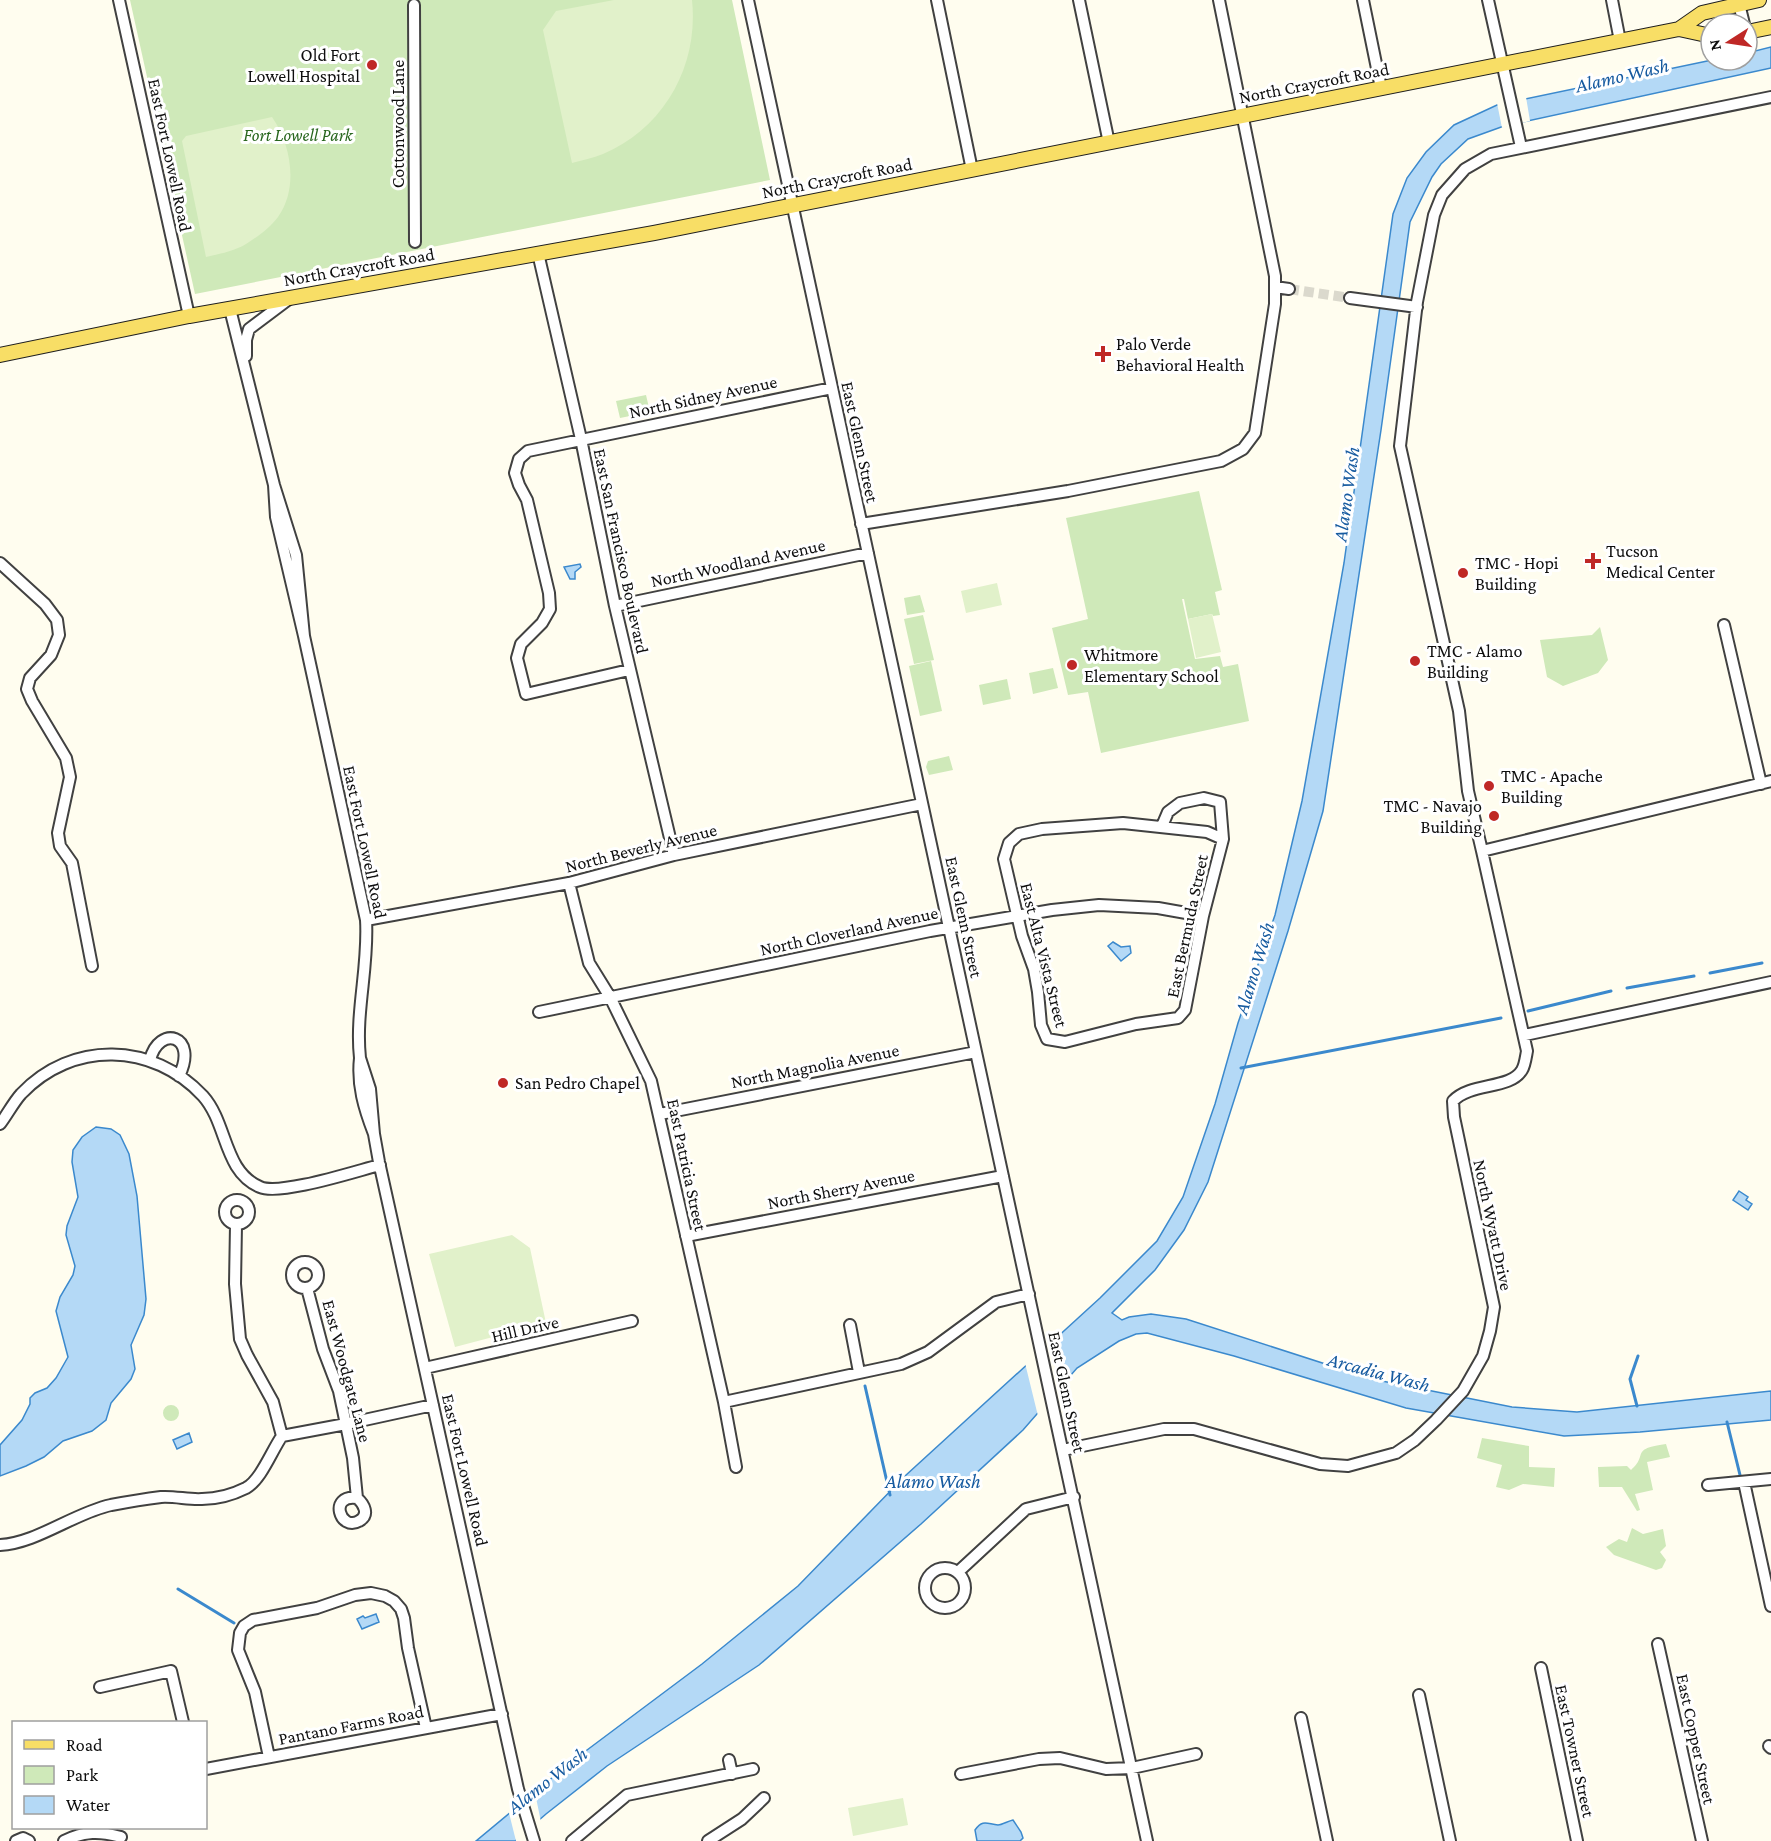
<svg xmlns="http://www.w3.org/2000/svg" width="1771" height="1841" viewBox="0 0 1771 1841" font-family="'Crimson Pro',serif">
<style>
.green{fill:#cfe9b9}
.pitch{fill:#e1f1ca}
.water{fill:#b4d9f6;stroke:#3b89cd;stroke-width:1.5}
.pier{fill:#fffdef}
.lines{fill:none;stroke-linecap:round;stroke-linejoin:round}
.stream{stroke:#3b89cd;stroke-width:3}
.minor-tunnel{stroke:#dbd9cd;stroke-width:10;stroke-dasharray:10 5;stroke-linecap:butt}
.minor-casing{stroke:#414141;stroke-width:14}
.major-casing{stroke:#1f1f1f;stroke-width:16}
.minor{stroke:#fff;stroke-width:10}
.major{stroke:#f8de66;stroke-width:14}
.poi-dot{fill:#bf2826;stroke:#fff;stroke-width:2}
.labels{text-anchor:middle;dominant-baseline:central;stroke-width:6;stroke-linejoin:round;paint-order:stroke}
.poi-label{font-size:18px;fill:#0e0e0e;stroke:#fff;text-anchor:start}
.street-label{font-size:18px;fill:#0e0e0e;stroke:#fff}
.park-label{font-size:18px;font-style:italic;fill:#28661e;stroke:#fff}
.water-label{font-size:20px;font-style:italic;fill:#175ba0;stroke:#fff}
</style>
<rect width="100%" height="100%" fill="#fffdef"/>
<path class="green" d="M130,0h602l38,180 -575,114z
M646,395l4,17 -30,6 -4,-17z
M1199,491l23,99 -7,2 5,23 -7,1 -1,-2 -24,5 -4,-20h-2l13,60 25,-3 3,11 15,-3 11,57 -148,32 -13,-61 -20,3 -16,-67 36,-9 -22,-101z
M920,595l5,17 -18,3 -3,-17z
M923,615l11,45 -20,4 -10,-45z
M1600,627l8,33 -10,13 -35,13 -16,-9 -7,-37 52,-5z
M931,661l11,50 -22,5 -11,-50z
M1053,668l5,20 -25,6 -4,-21z
M1007,679l4,20 -28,6 -4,-20z
M949,756l4,14 -24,5 -3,-8 2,-6z
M163 1413a8 8 0 1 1 16 0a8 8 0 1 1-16 0Z
M1482,1438l47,8v21l26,1 -1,19 -31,-3 -14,6 -13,-3 6,-22 -25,-7z
M1666,1444l4,13 -23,5 6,28 -18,4 5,16 -3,1 -15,-24h-23l-1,-20 29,-1 4,4c18,-15 -2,-21 35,-26z
M1632,1528l11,6 20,-5 3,17 -6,6 6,8 -4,8 -6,2 -42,-15 -8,-8 13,-8 8,3z"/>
<path class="pitch" d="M614,0h78c7,66 -28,128 -89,154 -10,4 -21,6 -31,9l-29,-133 13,-19z
M272,117c19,27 27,71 6,100 -8,11 -21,20 -32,27 -11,7 -27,10 -40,13l-24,-116 4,-5z
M997,583l5,22 -36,8 -5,-22z
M1212,614l9,38 -25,6 -8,-39z
M512,1235l18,13 16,75 -91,24 -26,-93z
M903,1798l5,27 -55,11 -5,-28z"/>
<path class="water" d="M1771,47v21l-267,58 -36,13 -27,25 -9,13 -22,45 -29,208 -58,381 -35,120 -80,251 -24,48 -29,40 -43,43 10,7 7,-3 22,-3 35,5 186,60 140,28 65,5 194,-21v29l-131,12 -76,4 -158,-28 -172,-52 -87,-23 -11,1 -17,7 -42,27 -54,62 -102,94 -162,141 -152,101 -61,48 -31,27h-39l95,-79 131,-98 96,-78 107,-110 195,-178 57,-57 26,-44 32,-93 23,-81 37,-108 27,-114 42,-238 49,-349 14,-36 19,-26 28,-27 43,-20 215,-45h35v-7z
M580,564l1,3 -6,5v7h-5l-6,-12z
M1113,942l8,5 9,-1 1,7 -10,8 -13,-15z
M96,1127l15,2 9,6 9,19 8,42 9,103 -2,16 -13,30 4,24 -4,10 -20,24 -5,17 -14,11 -29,10 -19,16 -18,9 -26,10v-31l22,-25 8,-16v-6l5,-5 12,-5 9,-10 12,-21 -12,-46 4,-14 13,-22 2,-9 -9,-31 1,-9 11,-29 -6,-35 1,-12 9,-13z
M1739,1191l9,6 -2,3 6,4 -4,6 -15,-10z
M189,1433l3,9 -15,7 -4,-9z
M376,1614l3,8 -17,7 -5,-10 6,-3 2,2z
M1013,1820l8,12 2,6 -3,3h-43l-2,-11c8,-11 12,-6 23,-5 4,0 10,-4 15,-5z"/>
<path class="pier" d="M1526,97l4,24 -28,7 -5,-25z
M1051,1339l12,50 -25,27 -13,-53z
M534,1788l7,34 -22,19h-3l-8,-32z"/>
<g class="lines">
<path class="stream" d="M1710,973l52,-10
M1627,988l67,-12
M1528,1011l83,-20
M1241,1068l260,-50
M865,1386l25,109
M1637,1406l-7,-27 8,-23
M1727,1422l13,53
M178,1589l56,34"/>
<path class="minor-tunnel" d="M1289,289l61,9"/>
<defs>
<path id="minor" d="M119,0l70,316
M748,0l399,1841
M937,0l35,170
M1079,0l30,143
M1363,0l18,88
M1488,0l33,147
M1612,0l8,41
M1738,0l6,24
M414,5l1,237
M1771,97l-280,57 -26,15 -23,26 -8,20 -17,87 -17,144 59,265 9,80 14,60 289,-70
M538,253l43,186 34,167 59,249
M1275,287l14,2
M1350,298l67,9
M230,309l44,176 22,70 8,81 -28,-119 -2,-32
M246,356v-16l3,-11 40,-30
M861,524l207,-33 153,-30 22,-12 12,-16 20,-129v-28l-56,-276
M0,563l45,41 12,16 2,15 -8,20 -21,23 -3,11 5,12 34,57 4,19 -12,56 2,13 12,17 20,103
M615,606l253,-53
M1724,625l37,159
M304,636l62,284c3,46 -11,92 -6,138
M629,670l-103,24 -9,-36 4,-14 21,-21 8,-14 -1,-16 -22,-93 -8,-15 -4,-12 4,-14 9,-8 304,-63
M1162,826l6,-14 12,-9 24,-5 16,4 3,37 -20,77 -18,94 -7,8 -42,6 -71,18 -18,-3 -6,-14 -3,-33 -4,-23 -12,-33 -18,-77 5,-16 10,-9 23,-5 81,-6 84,9 16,7
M569,883l20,80 21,34 41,84 73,321 12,65
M366,920l203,-37 105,-28 248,-51
M539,1012l391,-81 122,-21 47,-5 59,3 45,8
M1525,1035l246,-53
M150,1060c9,-36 49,-25 29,16
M660,1114l316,-62
M0,1124c7,-9 13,-21 21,-30 51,-54 132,-52 182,2 25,28 20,75 57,91 20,9 96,-16 120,-22
M374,1134c-10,-26 -17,-49 -14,-76l10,31 4,45 5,28 139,627 16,52
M225 1212a12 12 0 1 1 24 0a12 12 0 1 1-24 0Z
M236,1225l-1,59 5,55 7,16 26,47 9,34
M686,1236l317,-60
M292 1275a13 13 0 1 1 26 0a13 13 0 1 1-26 0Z
M307,1288l16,61 16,42 14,67 4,40c7,6 13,17 2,23 -19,11 -31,-27 -2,-23
M850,1325l9,47
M425,1368l207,-47
M724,1402l177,-38 27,-12 68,-50 33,-8
M1063,1450l101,-21h30l126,35 28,2 48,-13 19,-13 21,-20 27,-29 20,-35 7,-25 4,-24 -40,-190 -1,-16c18,-19 57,-11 69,-31 3,-5 4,-14 5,-19l-45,-200
M1744,1482l27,124
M1708,1485l63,-6
M0,1545c37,-2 74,-32 111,-40 16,-3 34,-6 50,-8 14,-1 28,3 41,2 16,0 30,-4 44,-11 15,-8 26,-38 36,-52l64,-12 87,-19
M925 1588a20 20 0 1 1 40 0a20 20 0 1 1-40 0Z
M958,1572l68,-63 48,-12
M1658,1644l44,197
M1541,1668l36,173
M100,1687l71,-16 12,51
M1419,1695l31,146
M1301,1718l26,123
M1769,1746l2,2
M269,1757l-14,-65 -17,-42 2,-17 4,-7 9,-6 64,-12 38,-13 16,-2 14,3 9,5 7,8 3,9 4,30 18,80
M729,1760l3,14
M206,1769l296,-55
M961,1774l78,-15 21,-1 46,11 26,-1 64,-14
M16,1841l7,-3 6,3
M64,1841c20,-10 36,-10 57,-4
M572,1841l55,-46 126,-26
M708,1841l34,-22 22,-21"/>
<path id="major" d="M1679,29l23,-16 57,-13
M1747,32l24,-5
M0,355l189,-39 465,-83 1025,-204 32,7"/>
</defs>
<use href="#minor" class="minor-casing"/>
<use href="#major" class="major-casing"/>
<use href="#minor" class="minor"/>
<use href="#major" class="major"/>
</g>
<g class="poi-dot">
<circle cx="372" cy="65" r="6"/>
<path d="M1100 345h6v6h6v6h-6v6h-6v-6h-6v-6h6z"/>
<path d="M1590 552h6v6h6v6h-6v6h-6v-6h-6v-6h6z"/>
<circle cx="1463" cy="573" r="6"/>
<circle cx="1415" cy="661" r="6"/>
<circle cx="1072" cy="665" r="6"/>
<circle cx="1489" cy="786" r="6"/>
<circle cx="1494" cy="816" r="6"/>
<circle cx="503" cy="1083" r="6"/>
</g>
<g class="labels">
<g class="poi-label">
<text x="360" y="55" text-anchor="end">Old Fort<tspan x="360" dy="21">Lowell Hospital</tspan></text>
<text x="1116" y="344">Palo Verde<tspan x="1116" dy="21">Behavioral Health</tspan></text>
<text x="1606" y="551">Tucson<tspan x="1606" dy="21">Medical Center</tspan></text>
<text x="1475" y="563">TMC - Hopi<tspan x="1475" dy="21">Building</tspan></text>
<text x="1427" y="651">TMC - Alamo<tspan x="1427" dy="21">Building</tspan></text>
<text x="1084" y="655">Whitmore<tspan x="1084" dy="21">Elementary School</tspan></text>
<text x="1501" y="776">TMC - Apache<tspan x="1501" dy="21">Building</tspan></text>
<text x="1482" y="806" text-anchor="end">TMC - Navajo<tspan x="1482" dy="21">Building</tspan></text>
<text x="515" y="1083">San Pedro Chapel</text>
</g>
<g class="street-label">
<text transform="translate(1314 83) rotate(-11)">North Craycroft Road</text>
<text transform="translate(398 124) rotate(-90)">Cottonwood Lane</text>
<text transform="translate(170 155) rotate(78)">East Fort Lowell Road</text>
<text transform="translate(837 178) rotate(-11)">North Craycroft Road</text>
<text transform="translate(359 267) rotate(-10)">North Craycroft Road</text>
<text transform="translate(703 397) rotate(-12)">North Sidney Avenue</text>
<text transform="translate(860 442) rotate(78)">East Glenn Street</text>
<text transform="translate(621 551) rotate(78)">East San Francisco Boulevard</text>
<text transform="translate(738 563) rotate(-12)">North Woodland Avenue</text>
<text transform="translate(365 842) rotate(78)">East Fort Lowell Road</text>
<text transform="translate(641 848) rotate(-14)">North Beverly Avenue</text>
<text transform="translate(964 917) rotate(78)">East Glenn Street</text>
<text transform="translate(1187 926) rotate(-78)">East Bermuda Street</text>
<text transform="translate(849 931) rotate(-12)">North Cloverland Avenue</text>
<text transform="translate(1044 955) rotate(76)">East Alta Vista Street</text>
<text transform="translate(815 1066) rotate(-11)">North Magnolia Avenue</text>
<text transform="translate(687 1165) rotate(78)">East Patricia Street</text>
<text transform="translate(841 1189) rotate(-11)">North Sherry Avenue</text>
<text transform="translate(1493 1225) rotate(78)">North Wyatt Drive</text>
<text transform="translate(525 1329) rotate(-13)">Hill Drive</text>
<text transform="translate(347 1371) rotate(75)">East Woodgate Lane</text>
<text transform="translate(1067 1392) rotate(78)">East Glenn Street</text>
<text transform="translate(465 1470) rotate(77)">East Fort Lowell Road</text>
<text transform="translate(351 1725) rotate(-11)">Pantano Farms Road</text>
<text transform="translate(1696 1739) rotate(78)">East Copper Street</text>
<text transform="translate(1575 1751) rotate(78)">East Towner Street</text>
</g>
<g class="park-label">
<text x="298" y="135">Fort Lowell Park</text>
</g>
<g class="water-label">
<text transform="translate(1622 75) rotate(-13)">Alamo Wash</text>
<text transform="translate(1346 494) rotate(-82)">Alamo Wash</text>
<text transform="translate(1254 968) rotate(-73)">Alamo Wash</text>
<text transform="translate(1379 1372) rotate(15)">Arcadia Wash</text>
<text x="933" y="1481">Alamo Wash</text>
<text transform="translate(547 1780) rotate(-38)">Alamo Wash</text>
</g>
</g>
<rect x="12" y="1721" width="195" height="108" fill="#ffffff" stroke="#9f9f9f" stroke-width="1.5"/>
<rect x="24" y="1740" width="30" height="9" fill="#f8de66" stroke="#9f9f9f" stroke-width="1.5"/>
<text x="66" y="1751" font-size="18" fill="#0e0e0e">Road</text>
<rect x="24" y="1766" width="30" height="18" fill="#cfe9b9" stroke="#9f9f9f" stroke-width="1.5"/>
<text x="66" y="1781" font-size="18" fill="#0e0e0e">Park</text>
<rect x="24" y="1796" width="30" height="18" fill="#b4d9f6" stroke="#9f9f9f" stroke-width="1.5"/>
<text x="66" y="1811" font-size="18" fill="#0e0e0e">Water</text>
<g transform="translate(1729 42) rotate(258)"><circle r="28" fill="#ffffff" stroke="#9f9f9f" stroke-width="1.5"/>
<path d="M0-4.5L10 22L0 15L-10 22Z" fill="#bf2826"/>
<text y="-9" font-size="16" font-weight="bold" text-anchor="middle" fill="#0e0e0e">N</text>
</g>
</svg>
